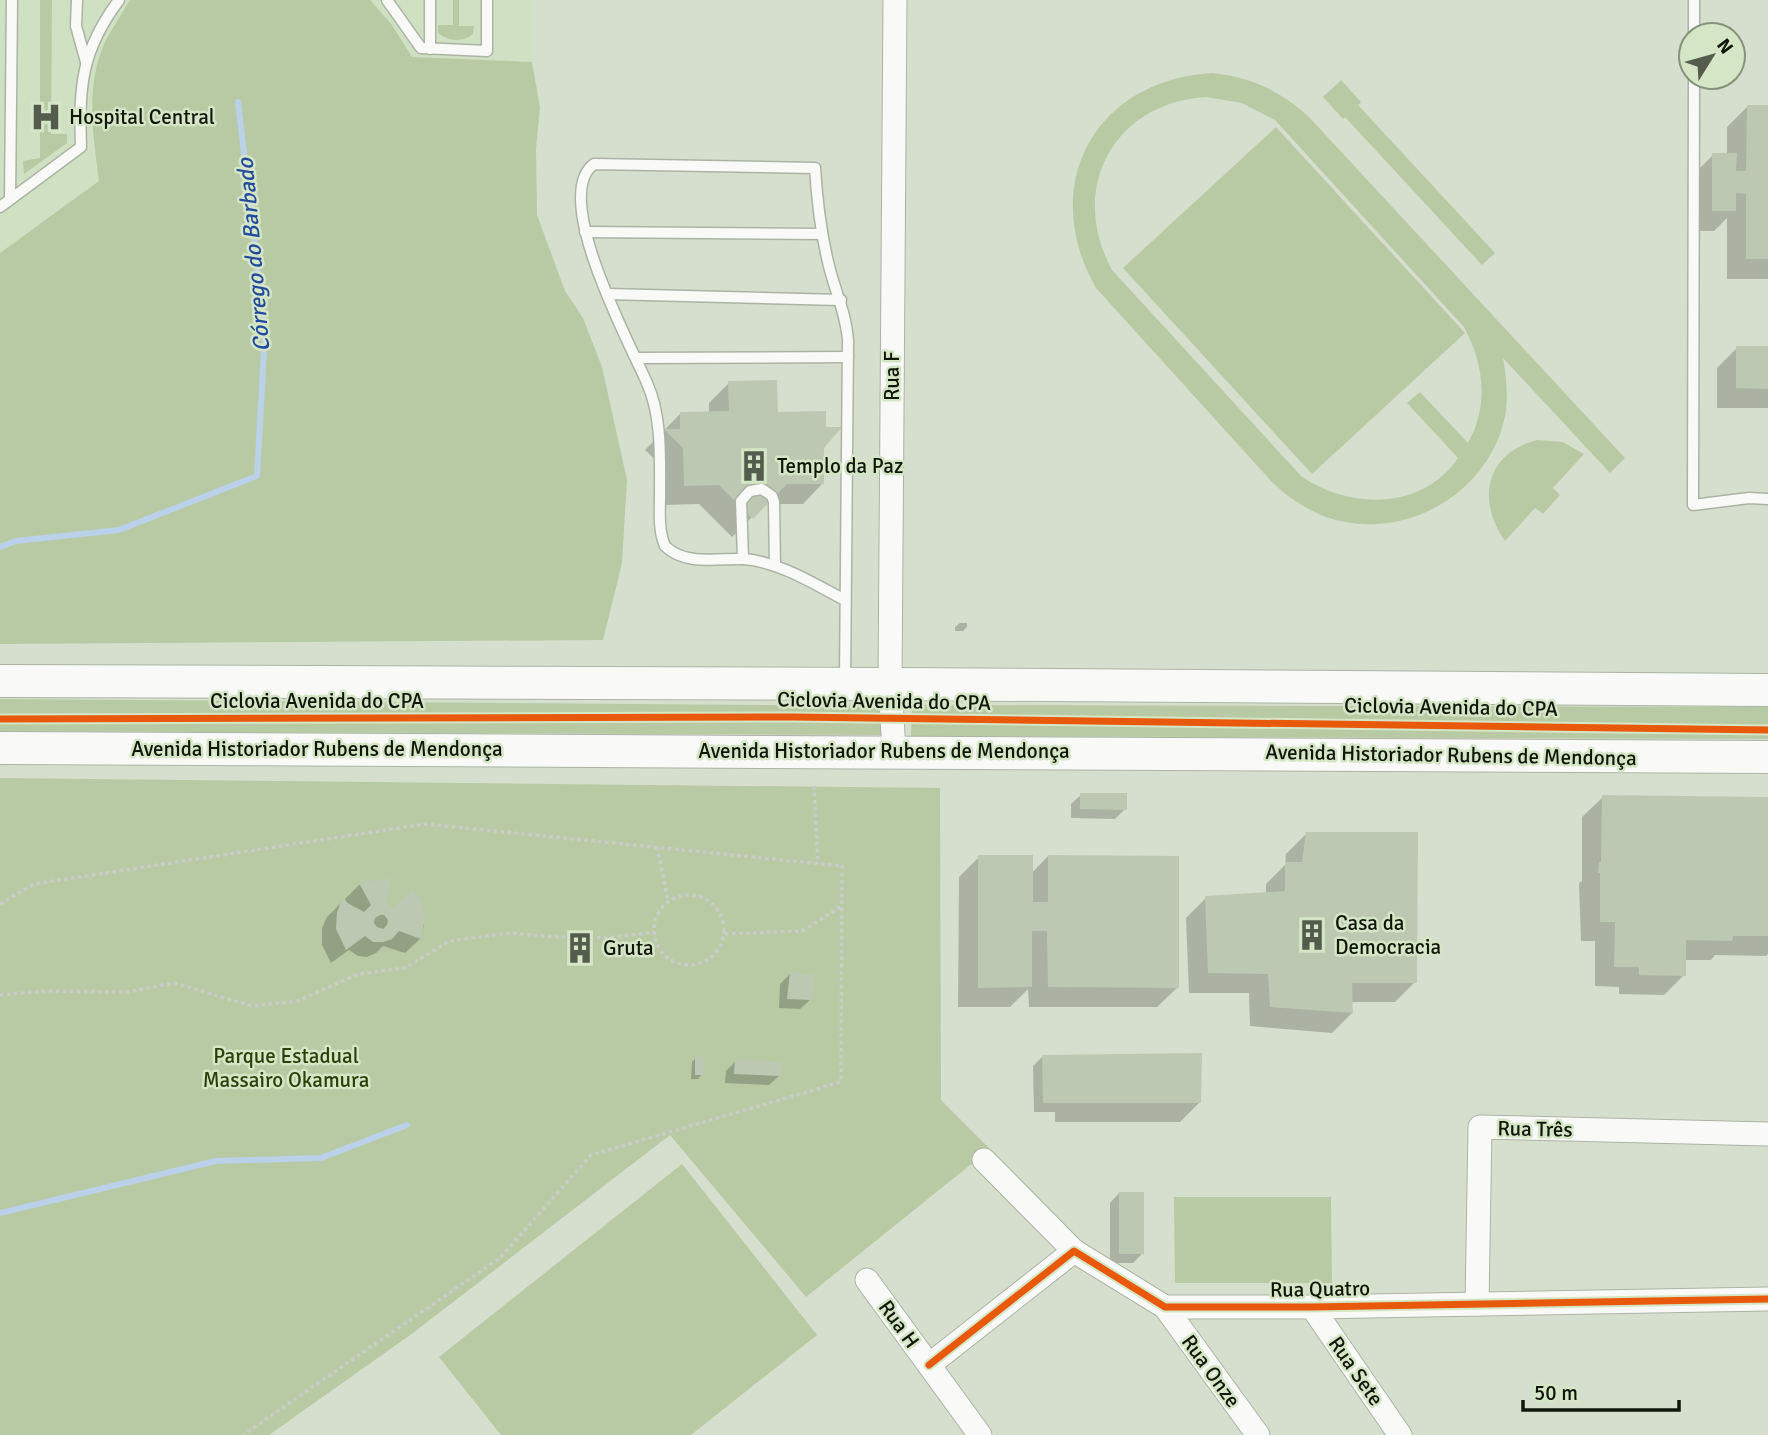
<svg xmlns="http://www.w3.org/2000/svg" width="1768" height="1435" viewBox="0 0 1768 1435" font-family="Signika,sans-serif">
  <rect width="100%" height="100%" fill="#d6dfcd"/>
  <g fill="#d0e0c2">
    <polygon points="0,0 130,0 105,44 93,142 99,181 0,253"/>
    <polygon points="370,0 532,0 532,62 412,57 392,25"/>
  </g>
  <g fill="#b7caa4" fill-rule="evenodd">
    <polygon points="40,0 52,0 51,134 67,134 67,143 24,174 23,161 40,158"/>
    <path d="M130,0H370L392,25L412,57L532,62L540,107L536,149L537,215L565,291L583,318L602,367L627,480L622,563L603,640L0,644V253L99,181C93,136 85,85 105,42C112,28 122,14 130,0Z"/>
    <path d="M453,0H459V26H474L473,34C462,43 448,41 438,33V25H453Z"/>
    <path d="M1212,73C1250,77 1279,90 1308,116L1625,458L1610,473L1503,358C1506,375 1508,393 1506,411C1493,493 1403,544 1326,517C1305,509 1288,497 1272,482L1096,288C1038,186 1094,80 1212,73ZM1206,97L1242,103L1275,120L1464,327C1484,364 1489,405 1468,443L1420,392L1407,403L1458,458C1422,511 1350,509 1302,477L1112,270C1068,189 1113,103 1206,97Z"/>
    <polygon points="1341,80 1361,102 1358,105 1495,253 1482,265 1345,117 1343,119 1323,97"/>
    <polygon points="1276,127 1465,333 1312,474 1123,268"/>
    <path d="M1537,440L1563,442L1584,454L1553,488L1560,495L1543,514L1535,508L1505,541C1476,500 1486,453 1537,440Z"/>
    <polygon points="0,699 880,706 881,735 0,731"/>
    <polygon points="912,705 1768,707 1768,739 911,736"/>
    <polygon points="0,778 940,788 941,1100 990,1149 806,1297 670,1135 413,1333 269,1435 0,1435"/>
    <polygon points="682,1164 817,1335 691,1435 501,1435 439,1357"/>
    <polygon points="1174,1197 1331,1197 1332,1283 1175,1283"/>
  </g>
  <g fill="#0003">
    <polygon points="1747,107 1768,107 1768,279 1727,279 1727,218 1714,231 1693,231 1693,175 1713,155 1727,155 1727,127"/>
    <polygon points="1737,348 1768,348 1768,408 1717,408 1717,368"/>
    <polygon points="729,383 823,447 823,483 803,504 765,504 732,537 699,504 665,505 664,468 645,450 680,414 709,413 709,403"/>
    <polygon points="960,623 967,623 967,627 963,631 955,631 955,627"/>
    <polygon points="1081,795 1125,809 1115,819 1071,818 1071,804"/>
    <polygon points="1603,797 1768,799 1768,954 1766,956 1715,955 1711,960 1685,960 1684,975 1664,995 1619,994 1619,987 1595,986 1595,941 1581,941 1579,883 1582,881 1582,817"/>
    <polygon points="1306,834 1415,982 1395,1002 1351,1002 1352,1013 1332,1033 1250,1026 1249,993 1189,993 1186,918 1206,898 1266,894 1266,884 1285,865 1286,854"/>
    <polygon points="1048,856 1178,987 1157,1007 1029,1007 1028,989 1010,1007 958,1007 959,877 979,857 1031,874"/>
    <polygon points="388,880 384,904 393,910 422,909 424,925 420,939 405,953 383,946 376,953 367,957 358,956 349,950 331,963 322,945 322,928 327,917 342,902 348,905 345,899 359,885"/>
    <polygon points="573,940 587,956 583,961 568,960 568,945"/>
    <polygon points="790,974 810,1000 800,1009 779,1008 780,984"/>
    <polygon points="1043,1056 1200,1102 1180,1122 1055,1122 1055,1112 1034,1112 1033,1066"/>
    <polygon points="696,1058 702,1074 698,1079 691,1079 692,1062"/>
    <polygon points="736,1061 779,1076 769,1085 725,1083 726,1071"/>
    <polygon points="1119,1193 1142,1254 1133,1263 1110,1263 1110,1203"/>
  </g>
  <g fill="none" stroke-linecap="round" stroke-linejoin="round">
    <g stroke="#bbd0e9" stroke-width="6">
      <polyline points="0,547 16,541 119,530 257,476 265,332 238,102"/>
      <polyline points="0,1213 216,1161 321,1158 407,1125"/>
    </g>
  </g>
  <g fill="#bdc8b2" fill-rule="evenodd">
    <polygon points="1747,105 1768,105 1768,259 1746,259 1746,194 1736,193 1736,211 1712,211 1712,153 1737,153 1736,171 1746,171"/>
    <polygon points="1736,346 1768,346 1768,389 1736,388"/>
    <polygon points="777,380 778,412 826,411 826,427 842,427 824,448 824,484 787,484 753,519 719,485 684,486 683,448 664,429 680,429 680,412 729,411 728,381"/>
    <polygon points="1080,793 1127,793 1127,810 1080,809"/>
    <polygon points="1602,795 1768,797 1768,936 1733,936 1732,941 1686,940 1686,976 1639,975 1639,967 1614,967 1615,922 1600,922 1600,873 1598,873 1599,862 1601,862"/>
    <polygon points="1306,832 1418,832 1417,983 1352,983 1353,1013 1270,1007 1268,974 1208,973 1205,896 1285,891 1285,862 1302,862"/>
    <polygon points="978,855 1033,855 1033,902 1048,902 1048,855 1179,856 1179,988 1048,987 1047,931 1032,931 1032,987 978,988"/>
    <path d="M391,878L386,903L393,908L412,890L421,901L425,917L421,939L399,931L392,939L383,942H373L365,936L346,950L336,929L337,912L342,900L364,912L371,905L359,883ZM380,915H384L388,920L387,925L383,929L377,927L374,923L375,918Z"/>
    <polygon points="572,939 589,939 589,957 571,957"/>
    <polygon points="790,972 814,975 812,1000 787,999"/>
    <polygon points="1202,1053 1201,1103 1043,1103 1042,1055"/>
    <polygon points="695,1056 704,1057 704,1075 695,1075"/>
    <polygon points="735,1059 781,1062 781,1076 734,1074"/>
    <rect x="1119" y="1192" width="25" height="62"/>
  </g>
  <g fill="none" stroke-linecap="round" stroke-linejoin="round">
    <defs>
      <g id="lane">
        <polyline points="77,0 76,26 86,62"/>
        <polyline points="387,0 421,48 487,51 487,0"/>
        <polyline points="1694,35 1694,0"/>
        <polyline points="430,49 430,0"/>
        <polyline points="1694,77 1693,505 1749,498 1768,499"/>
        <polyline points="10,199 12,0"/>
        <path d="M0,207L81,147C79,86 81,51 119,0"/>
        <polyline points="585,232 822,234"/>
        <polyline points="607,294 841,300"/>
        <polyline points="636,358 848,357"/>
        <polyline points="743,559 741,501 750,491 762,489 772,496 774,502 775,566"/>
        <path d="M845,681L848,340C846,313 835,291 829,266C821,234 817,201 815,168L594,164C550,196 630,344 647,383C662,416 660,458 660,494C660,511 658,530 665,546C685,566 719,558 744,559C780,562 814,584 845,600"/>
      </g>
      <g id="street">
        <polyline points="894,751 890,684 895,0"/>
        <polyline points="984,1160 1074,1251"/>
        <polyline points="867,1280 980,1435"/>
        <polyline points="1477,1304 1480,1127 1768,1134"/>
        <polyline points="1165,1307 1258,1435"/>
        <polyline points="1312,1307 1400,1435"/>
        <polyline points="929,1365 1074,1251 1165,1307 1312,1307 1768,1299"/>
      </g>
      <g id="secondary">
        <polyline points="0,681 890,684 1768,690"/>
        <polyline points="0,748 1768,757"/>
      </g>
    </defs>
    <use href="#lane" stroke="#acb3a5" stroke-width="13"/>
    <use href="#street" stroke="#acb3a5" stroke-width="25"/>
    <use href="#secondary" stroke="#acb3a5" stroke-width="34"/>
    <g stroke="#c9ccc7" stroke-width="3.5" stroke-dasharray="3.5 3.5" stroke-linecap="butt">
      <polyline points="814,786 818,864"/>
      <polyline points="657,847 668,901"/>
      <circle cx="689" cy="930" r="35"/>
      <polyline points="0,904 34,884 425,824 842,866 841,1082 591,1155 500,1258 243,1435"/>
      <polyline points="725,934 802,931 842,906"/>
      <polyline points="0,995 46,991 127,992 174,983 252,1006 298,1001 358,974 405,968 449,941 510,933 556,937 607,938 654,932"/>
    </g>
    <use href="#lane" stroke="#f9faf8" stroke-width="10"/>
    <use href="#street" stroke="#f9faf8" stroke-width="23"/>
    <use href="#secondary" stroke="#f9faf8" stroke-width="32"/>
    <defs>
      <g id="cycleway">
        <polyline points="0,719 793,717 1768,730"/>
        <polyline points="929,1365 1074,1251 1165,1307 1312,1307 1768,1299"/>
      </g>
    </defs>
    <use href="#cycleway" stroke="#d5e6c6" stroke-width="11"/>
    <use href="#cycleway" stroke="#e8590c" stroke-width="7"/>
  </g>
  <defs>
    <symbol id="hospital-bare" viewBox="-9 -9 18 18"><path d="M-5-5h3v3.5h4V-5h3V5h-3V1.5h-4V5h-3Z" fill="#555c4e" stroke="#d5e6c6" stroke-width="2.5" paint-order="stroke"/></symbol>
    <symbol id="building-bare" viewBox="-9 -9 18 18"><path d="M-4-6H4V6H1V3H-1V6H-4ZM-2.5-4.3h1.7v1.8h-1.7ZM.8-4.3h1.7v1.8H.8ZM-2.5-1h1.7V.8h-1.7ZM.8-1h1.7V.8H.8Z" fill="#555c4e" stroke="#d5e6c6" stroke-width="2.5" paint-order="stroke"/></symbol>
  </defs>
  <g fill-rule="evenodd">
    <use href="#hospital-bare" x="24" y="95" width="44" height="44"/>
    <use href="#building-bare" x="732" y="444" width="44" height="44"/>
    <use href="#building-bare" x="1290" y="913" width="44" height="44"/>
    <use href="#building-bare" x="558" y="926" width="44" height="44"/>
  </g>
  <g text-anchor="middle" stroke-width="5" stroke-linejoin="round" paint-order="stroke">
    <g font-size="21" fill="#10160a" stroke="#d5e6c6" text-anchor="start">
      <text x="69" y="124">Hospital Central</text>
      <text x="777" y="473">Templo da Paz</text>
      <text x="1335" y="930">Casa da<tspan x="1335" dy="24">Democracia</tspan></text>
      <text x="603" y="955">Gruta</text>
    </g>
    <g font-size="21" fill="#10160a" stroke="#d5e6c6">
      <text transform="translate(892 376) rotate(-90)" y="7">Rua F</text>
      <text x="317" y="708">Ciclovia Avenida do CPA</text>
      <text transform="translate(884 701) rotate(1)" y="7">Ciclovia Avenida do CPA</text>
      <text transform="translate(1451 707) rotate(1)" y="7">Ciclovia Avenida do CPA</text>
      <text x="317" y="756">Avenida Historiador Rubens de Mendonça</text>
      <text x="884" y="758">Avenida Historiador Rubens de Mendonça</text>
      <text transform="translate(1451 755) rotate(1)" y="7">Avenida Historiador Rubens de Mendonça</text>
      <text transform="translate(1535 1129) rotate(1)" y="7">Rua Três</text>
      <text transform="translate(1320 1289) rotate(-1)" y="7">Rua Quatro</text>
      <text transform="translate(899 1324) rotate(54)" y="7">Rua H</text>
      <text transform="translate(1211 1371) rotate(54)" y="7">Rua Onze</text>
      <text transform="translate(1356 1371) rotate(55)" y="7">Rua Sete</text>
    </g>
    <g font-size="21" fill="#294108" stroke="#d5e6c6">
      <text x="286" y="1063">Parque Estadual<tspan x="286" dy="24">Massairo Okamura</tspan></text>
    </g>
    <g font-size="23" font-style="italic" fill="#224b9e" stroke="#d5e6c6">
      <text transform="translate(253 255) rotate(-95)" y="8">Córrego do Barbado</text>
    </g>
  </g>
  <g transform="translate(1712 56) rotate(53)"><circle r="33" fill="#d5e6c6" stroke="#86937b" stroke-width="2"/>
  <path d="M0-5L12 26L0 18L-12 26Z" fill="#555c4e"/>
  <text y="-10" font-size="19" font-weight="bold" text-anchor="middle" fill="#10160a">N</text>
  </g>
  <path d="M1523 1400v10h156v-10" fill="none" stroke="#10160a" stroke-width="3.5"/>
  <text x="1534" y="1400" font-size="21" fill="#10160a" stroke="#d5e6c6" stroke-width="5" paint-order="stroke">50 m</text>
</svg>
